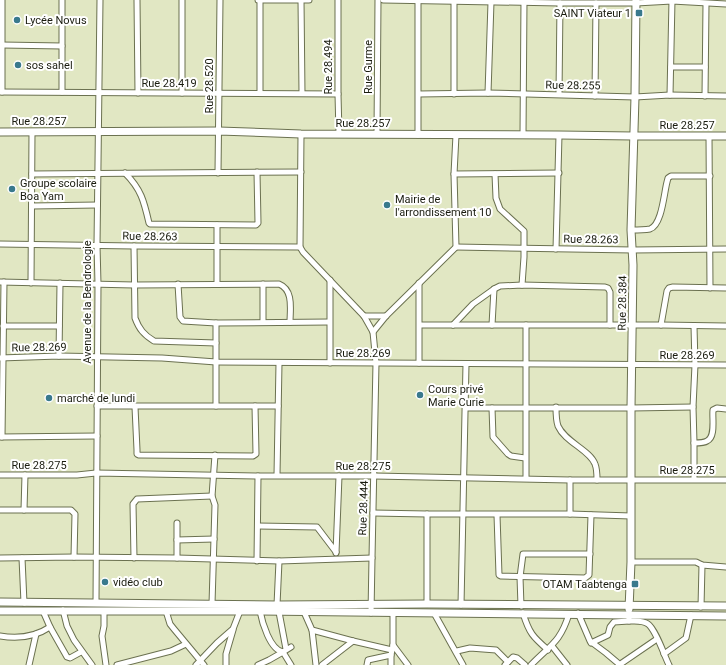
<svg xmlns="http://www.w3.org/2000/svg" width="726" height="665" viewBox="0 0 726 665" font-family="Roboto,sans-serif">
  <rect width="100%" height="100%" fill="#e1e7c3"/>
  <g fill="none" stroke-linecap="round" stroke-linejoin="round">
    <defs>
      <g id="street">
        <polyline points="2,0 2,92"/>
        <polyline points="62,0 62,92"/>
        <polyline points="137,0 138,93"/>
        <polyline points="258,0 309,0"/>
        <polyline points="301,0 302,93"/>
        <polyline points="338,0 338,94 339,134"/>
        <polyline points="383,0 560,3 636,3 672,1 726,4"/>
        <polyline points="2,45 62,46"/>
        <polyline points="671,67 705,67"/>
        <polyline points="0,92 338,94"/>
        <polyline points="182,93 182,0"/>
        <polyline points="260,93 260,0"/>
        <polyline points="488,93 491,2"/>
        <polyline points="419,94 488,93 635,97 670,95 726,96"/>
        <polyline points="454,94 454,1"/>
        <polyline points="559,94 560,3"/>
        <polyline points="670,95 672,0"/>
        <polyline points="595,96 596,3"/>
        <polyline points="705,96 706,4"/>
        <polyline points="301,134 300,247 303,252 364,316 373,332 376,363 372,558 371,613"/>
        <polyline points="377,134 378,0"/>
        <polyline points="418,135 418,0"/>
        <polyline points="523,135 524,0"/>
        <polyline points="709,136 710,288"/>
        <path d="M125,173C141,189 144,201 149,223L150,224L256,225L258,223L257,172"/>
        <polyline points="218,173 220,0"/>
        <polyline points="32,174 301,172"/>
        <polyline points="454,174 559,173"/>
        <polyline points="495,174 496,198 500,209 524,231 524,257 522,285"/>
        <polyline points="32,206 97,205"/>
        <polyline points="217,225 217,284"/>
        <path d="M631,230C637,230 644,230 650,229C662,225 664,193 667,182L668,178L671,176H710"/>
        <polyline points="0,244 134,246 300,247"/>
        <path d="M134,246L135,318C139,329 144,335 154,341L216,343"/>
        <polyline points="456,247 633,250 726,249"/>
        <polyline points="556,249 559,135"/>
        <path d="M0,282L134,285L279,284C294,290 290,310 290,322"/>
        <polyline points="31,283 32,132"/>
        <polyline points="419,283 419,363"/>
        <polyline points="178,284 180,317 183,321 216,323 329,322"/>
        <polyline points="364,316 386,316"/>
        <polyline points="263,322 263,284"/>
        <polyline points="420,325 661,325 726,326"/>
        <polyline points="453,325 473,304 494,289 500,286 522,285 605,287 608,288 610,292 610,325"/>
        <polyline points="492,325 494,289"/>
        <polyline points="661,325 667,291 669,288 673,287 726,288"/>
        <polyline points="3,326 59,326"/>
        <polyline points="373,332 386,316 456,247 454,174 456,135"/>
        <polyline points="59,356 60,283"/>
        <polyline points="0,358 59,356 162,358 216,362 726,365"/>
        <polyline points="330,363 330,280"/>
        <polyline points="97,406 278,406"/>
        <polyline points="216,406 216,323"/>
        <polyline points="135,407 137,450 137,454 139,455 253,456 256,454 255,406"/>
        <path d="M556,407C556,413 556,420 558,426C565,442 590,450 595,464C597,469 597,475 597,480"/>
        <polyline points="466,408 631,408 693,407"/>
        <polyline points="492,408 493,437 508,454 511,456 525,458"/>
        <polyline points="0,437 97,436"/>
        <polyline points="2,437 4,282"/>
        <path d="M694,443C698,443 704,443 707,441C716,437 712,418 713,410L717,408L726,409"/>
        <polyline points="0,475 77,475 96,473 258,476 374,476 570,480 726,480"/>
        <polyline points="277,475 279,363"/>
        <polyline points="526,478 526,325"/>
        <polyline points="694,479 694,443 693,407 695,365 694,326"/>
        <polyline points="570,480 570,514"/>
        <polyline points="0,510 71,510 75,514 74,557"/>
        <polyline points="24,510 25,475"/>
        <polyline points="373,513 427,514 570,514 631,516"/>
        <polyline points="427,514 427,604"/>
        <polyline points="497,515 499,575 501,576 585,578 589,575 591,515"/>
        <polyline points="177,523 177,558"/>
        <polyline points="258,526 317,527 336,552"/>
        <polyline points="177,540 214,539"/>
        <polyline points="336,553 339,476"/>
        <polyline points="0,558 74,557 177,558 279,561 372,558"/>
        <polyline points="22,558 24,603"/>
        <polyline points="134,558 133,504 137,499 212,496"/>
        <polyline points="257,561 258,476"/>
        <polyline points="631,562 696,562 702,565 726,567"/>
        <polyline points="96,603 98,284 97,245 100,0"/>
        <polyline points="212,604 215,505 212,496 215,455"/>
        <polyline points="277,605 279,561"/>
        <polyline points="461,605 466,364"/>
        <polyline points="521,606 520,577 523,554 590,554"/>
        <polyline points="701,607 702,565"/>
        <polyline points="63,610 67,626 74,640 92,665"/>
        <polyline points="43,611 50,627"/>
        <polyline points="104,611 104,626 102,636 106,665"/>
        <polyline points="166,611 170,624 174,629 204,665"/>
        <path d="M260,611C262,622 270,650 283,652L291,647"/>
        <polyline points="279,612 286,649"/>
        <polyline points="304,612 312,630 353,641 392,650"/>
        <polyline points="434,613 463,665"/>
        <path d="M523,613C529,633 533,637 548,650"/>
        <polyline points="578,613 590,641 606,653 619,664"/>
        <path d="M629,614V621C635,621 643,620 648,624C656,630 664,655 669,665"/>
        <polyline points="312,630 316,665"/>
        <path d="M0,636C18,639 35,637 50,627L67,657L70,658L81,652"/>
        <polyline points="591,643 608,635 610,627 614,622 629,621"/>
        <polyline points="393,645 408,665"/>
        <polyline points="552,646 567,665"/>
        <polyline points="457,651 470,648 496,650 508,662"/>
        <polyline points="664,654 686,638 691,615"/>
        <polyline points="29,665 36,634"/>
        <polyline points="117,665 171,651 186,644"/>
        <polyline points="196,665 217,643 233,629 240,611"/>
        <polyline points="226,665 226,654 233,630"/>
        <polyline points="258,665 269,660 283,652 291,665"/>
        <polyline points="322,665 353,641"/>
        <polyline points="367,665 368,660 391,655"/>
        <polyline points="391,665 391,655 393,645 393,613"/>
        <polyline points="505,665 513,657 517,658 525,665"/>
        <path d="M531,665C550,645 560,643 569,614"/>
        <polyline points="619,665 657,639"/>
      </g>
      <g id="secondary">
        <polyline points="0,132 219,131 301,134 559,135 633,136 726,136"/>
        <polyline points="0,602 277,605 427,604 726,606"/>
        <polyline points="629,609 631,562 631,408 633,265 631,230 635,97 636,0"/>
        <polyline points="0,611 260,611 726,616"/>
      </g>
    </defs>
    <use href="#street" stroke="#6b7150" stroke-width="7"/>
    <use href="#secondary" stroke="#6b7150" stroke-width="9"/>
    <use href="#street" stroke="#fff" stroke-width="5"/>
    <use href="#secondary" stroke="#fff" stroke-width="7"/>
  </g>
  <g fill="#39798d" stroke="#fff" stroke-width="1.5">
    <rect x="635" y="9" width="8" height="8" rx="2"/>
    <circle cx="17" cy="20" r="4"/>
    <circle cx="18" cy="65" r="4"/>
    <circle cx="12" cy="189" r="4"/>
    <circle cx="387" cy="205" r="4"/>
    <circle cx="420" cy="395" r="4"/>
    <circle cx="49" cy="398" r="4"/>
    <circle cx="105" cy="582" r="4"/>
    <rect x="631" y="580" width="8" height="8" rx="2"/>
  </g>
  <g text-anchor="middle" stroke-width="4" stroke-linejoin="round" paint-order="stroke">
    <g font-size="11" fill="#1a1c0f" stroke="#fff" text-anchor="start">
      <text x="631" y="17" text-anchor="end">SAINT Viateur 1</text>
      <text x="25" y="24">Lycée Novus</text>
      <text x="26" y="69">sos sahel</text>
      <text x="20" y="187">Groupe scolaire<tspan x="20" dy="13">Boa Yam</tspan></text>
      <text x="395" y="203">Mairie de<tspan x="395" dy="13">l'arrondissement 10</tspan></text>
      <text x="428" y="393">Cours privé<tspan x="428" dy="13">Marie Curie</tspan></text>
      <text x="57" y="402">marché de lundi</text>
      <text x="113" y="586">vidéo club</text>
      <text x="627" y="588" text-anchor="end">OTAM Taabtenga</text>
    </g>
    <g font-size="11" fill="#1a1c0f" stroke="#fff">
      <text transform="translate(328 67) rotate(-90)" y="4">Rue 28.494</text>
      <text transform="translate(368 67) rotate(-90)" y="4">Rue Gurme</text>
      <text x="169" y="87">Rue 28.419</text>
      <text transform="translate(573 85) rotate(1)" y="4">Rue 28.255</text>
      <text transform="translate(209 86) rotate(-90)" y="4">Rue 28.520</text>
      <text x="39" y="125">Rue 28.257</text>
      <text x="363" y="127">Rue 28.257</text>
      <text x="687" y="129">Rue 28.257</text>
      <text transform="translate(150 236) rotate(1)" y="4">Rue 28.263</text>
      <text transform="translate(591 239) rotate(1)" y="4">Rue 28.263</text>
      <text transform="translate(87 302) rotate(-90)" y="4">Avenue de la Bendrologie</text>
      <text transform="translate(622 303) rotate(-89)" y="4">Rue 28.384</text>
      <text transform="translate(39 347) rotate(-1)" y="4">Rue 28.269</text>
      <text x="363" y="357">Rue 28.269</text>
      <text x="687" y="359">Rue 28.269</text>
      <text x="39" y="469">Rue 28.275</text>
      <text x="363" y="470">Rue 28.275</text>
      <text x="687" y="474">Rue 28.275</text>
      <text transform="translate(363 508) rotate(-88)" y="4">Rue 28.444</text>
    </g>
  </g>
</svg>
